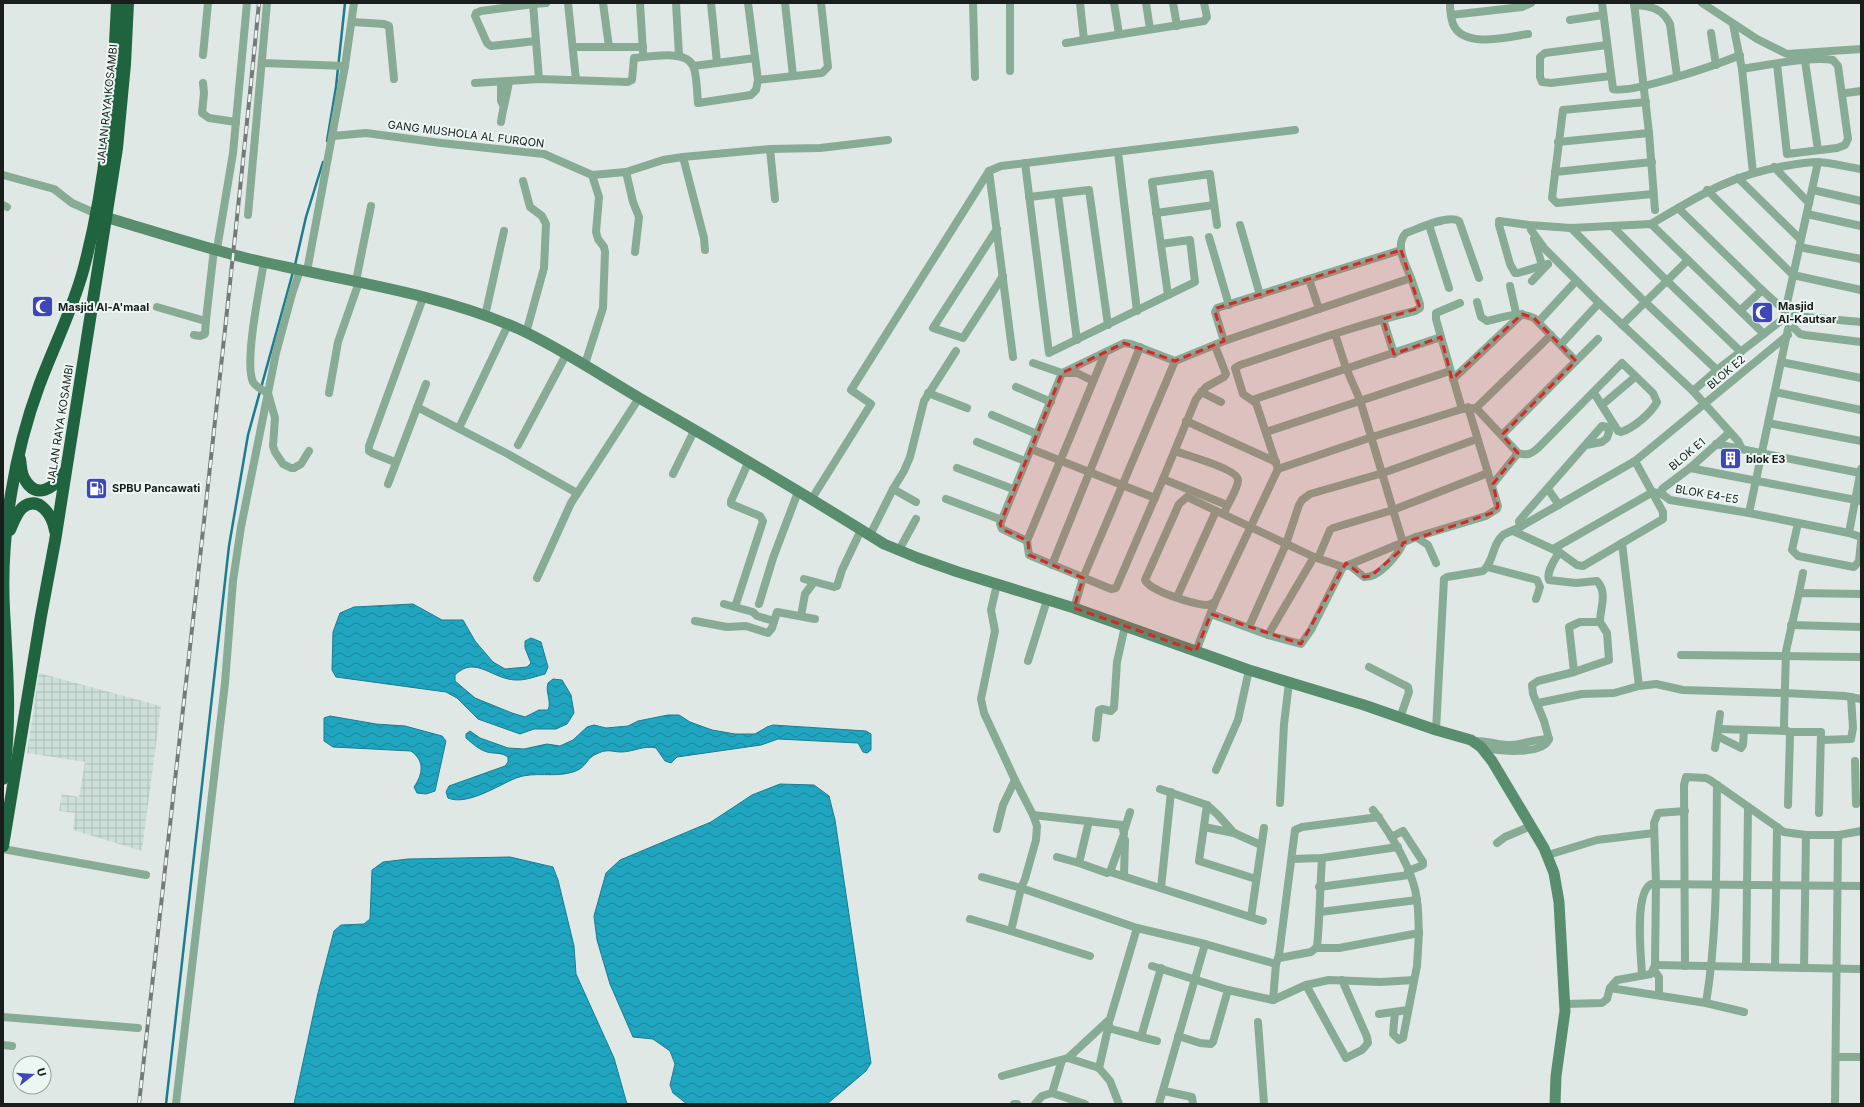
<svg xmlns="http://www.w3.org/2000/svg" width="1864" height="1107" viewBox="0 0 1864 1107" font-family="Inter,sans-serif">
  <defs>
    <pattern id="industrial-grid" width="8" height="8" patternUnits="userSpaceOnUse"><rect width="8" height="8" fill="#cddfd9"/><path d="M0 4h8M4 0v8" fill="none" stroke="#afbfba"/></pattern>
    <pattern id="water-waves" width="16" height="10" patternUnits="userSpaceOnUse"><rect width="16" height="10" fill="#1fa5bf"/><path d="M0 5q4-4 8 0t8 0" fill="none" stroke="#1a869a"/></pattern>
  </defs>
  <rect width="100%" height="100%" fill="#dfe8e5"/>
  <polygon fill="url(#industrial-grid)" points="39,673 161,706 142,851 73,830 75,813 59,811 62,794 79,797 85,762 27,753"/>
  <g fill="url(#water-waves)" stroke="#1d7c8e">
    <path d="M413,604L442,620H463L475,641L493,662L505,669L527,667L531,663L525,648V641L531,638L541,642L548,667L545,674C537,676 527,680 518,680C493,681 476,654 455,675V681L475,698L512,713L525,717L539,710H548C552,701 545,693 548,683L553,679L562,680L571,695L574,713L567,724L556,729H534L520,734L478,719L457,698L446,692L336,677L332,670L333,632L340,613L354,607Z"/>
    <path d="M668,715H679L690,722L712,730L735,734H755L767,727L773,725L866,731L871,734V750L867,753L863,752L858,743L778,739L761,745L677,757L671,763L665,761L656,748C644,745 633,752 621,752C616,752 610,750 605,751C602,751 597,754 594,755C585,761 586,768 573,772C554,778 535,771 516,778C497,786 467,806 448,798L446,792L449,786L505,766L508,762V757C501,752 495,754 487,752C478,749 473,744 466,738V734L470,731L480,738L508,748L524,749L547,744L560,746L573,740L587,727L594,725L606,728L628,726L638,721Z"/>
    <path d="M330,716L376,724L405,726L442,736L446,741L435,791L426,794L417,793L414,787C423,774 425,761 411,751L333,747L324,741V718Z"/>
    <polygon points="780,784 814,785 829,796 835,820 871,1063 866,1071 827,1104 687,1104 673,1093 670,1085 675,1064 670,1051 653,1039 633,1037 610,984 597,940 594,916 606,873 620,860 711,822 752,795"/>
    <polygon points="510,857 553,867 558,880 574,946 576,974 614,1058 627,1104 294,1104 318,993 334,931 341,925 364,924 370,919 372,870 383,862 408,859"/>
  </g>
  <g fill="none" stroke-linecap="round" stroke-linejoin="round">
    <g stroke="#1d7c8e" stroke-width="2.5">
      <polyline points="327,141 336,87 345,3"/>
      <polyline points="295,265 306,217 323,162"/>
      <polyline points="166,1104 229,546 248,435 293,272"/>
    </g>
    <g stroke="#88ab95" stroke-width="8">
      <polyline points="568,3 576,80"/>
      <polyline points="603,3 609,47"/>
      <polyline points="640,3 643,52"/>
      <polyline points="676,3 679,55"/>
      <polyline points="711,3 717,63"/>
      <polyline points="785,3 793,76"/>
      <polyline points="973,3 975,77"/>
      <polyline points="1010,3 1010,71"/>
      <polyline points="1080,3 1084,40"/>
      <polyline points="1114,3 1119,34"/>
      <polyline points="1146,3 1150,29"/>
      <polyline points="1173,3 1177,26"/>
      <path d="M1450,3C1450,10 1451,18 1453,24C1463,49 1508,37 1528,34"/>
      <path d="M1602,3L1613,89C1633,94 1719,64 1740,55"/>
      <polyline points="1634,3 1649,133 1655,210"/>
      <polyline points="1702,3 1757,39 1787,54 1861,49"/>
      <polyline points="533,4 481,11 476,13 475,16 487,43 491,46 536,41"/>
      <path d="M1634,5C1651,6 1662,8 1670,24L1677,76"/>
      <polyline points="1451,15 1522,7 1531,3"/>
      <polyline points="1570,20 1603,15"/>
      <polyline points="353,22 384,24 389,26 394,79"/>
      <polyline points="1733,24 1742,69 1753,173"/>
      <polyline points="1711,33 1716,65"/>
      <polyline points="1066,43 1204,21 1207,17 1204,3"/>
      <polyline points="1607,45 1545,53 1540,57 1540,77 1542,82 1551,83 1611,76"/>
      <polyline points="573,47 643,47"/>
      <polyline points="203,55 208,3"/>
      <polyline points="1805,61 1818,150"/>
      <polyline points="262,63 345,66"/>
      <polyline points="694,66 755,58"/>
      <path d="M1742,69C1766,65 1811,56 1833,60L1838,66L1848,139L1845,145L1837,148L1787,154L1777,64"/>
      <polyline points="539,79 533,4 546,3"/>
      <polyline points="758,80 822,73 828,67 821,3"/>
      <polyline points="501,82 501,101 503,105"/>
      <polyline points="203,83 204,93 202,113 209,118 236,122"/>
      <path d="M475,83L539,79L628,82L632,80L634,58C649,57 686,49 693,66C697,74 697,93 698,103L751,95L756,90L758,80L748,3"/>
      <polyline points="1846,93 1861,91"/>
      <polyline points="1646,102 1563,110 1552,198 1557,203 1653,194"/>
      <path d="M501,122C503,107 507,96 509,81"/>
      <polyline points="333,136 366,133 441,143 544,154 592,175 626,172 663,160 683,157 770,149 820,148 888,140"/>
      <polyline points="1558,142 1649,133"/>
      <polyline points="770,149 775,199"/>
      <polyline points="1118,152 1137,311"/>
      <polyline points="683,157 704,238 705,250"/>
      <polyline points="1025,163 1049,353 1195,282 1190,240 1161,244"/>
      <polyline points="1774,167 1809,203"/>
      <polyline points="989,171 1013,357"/>
      <polyline points="626,172 633,202 639,217 635,252"/>
      <polyline points="1555,172 1652,162"/>
      <polyline points="3,175 54,189 72,203 97,214"/>
      <polyline points="1738,178 1800,239"/>
      <polyline points="523,181 530,207 542,216 546,224 544,268 526,333"/>
      <polyline points="1707,190 1793,275 1861,290"/>
      <polyline points="1813,190 1861,201"/>
      <polyline points="1058,194 1077,340"/>
      <polyline points="1029,197 1089,190 1108,325"/>
      <polyline points="3,205 7,207"/>
      <polyline points="1678,208 1762,290 1785,311"/>
      <polyline points="1156,213 1214,205"/>
      <polyline points="1807,214 1861,226"/>
      <polyline points="248,215 267,3"/>
      <path d="M1651,224C1697,197 1730,175 1785,166C1796,164 1807,162 1818,162C1833,163 1847,167 1861,169"/>
      <polyline points="1240,225 1260,295"/>
      <polyline points="1429,225 1449,288"/>
      <polyline points="1613,227 1666,280 1741,352"/>
      <polyline points="1571,228 1645,302 1717,370"/>
      <polyline points="997,229 933,328 963,338 1003,276"/>
      <polyline points="1531,230 1545,249 1599,303 1693,391 1738,441 1742,449"/>
      <polyline points="1209,237 1229,305"/>
      <polyline points="1534,239 1542,265"/>
      <polyline points="1799,247 1861,259"/>
      <polyline points="217,249 233,153 247,3"/>
      <path d="M264,262C260,286 244,362 253,382C256,387 262,390 268,393L275,418L273,446L275,452L283,464L291,468H294L301,464L309,451"/>
      <polyline points="1548,264 1518,273 1515,273 1510,264 1499,225 1499,221 1529,225 1571,228 1651,224 1764,334"/>
      <polyline points="307,271 345,66 354,3"/>
      <polyline points="1309,279 1319,309"/>
      <polyline points="356,281 371,206"/>
      <polyline points="1532,281 1548,264"/>
      <polyline points="1510,286 1516,313"/>
      <polyline points="1168,295 1152,182 1210,174 1217,225"/>
      <path d="M1477,302L1481,317L1487,321C1504,318 1517,310 1534,318L1576,361"/>
      <polyline points="157,307 202,320 206,320 214,249"/>
      <polyline points="1741,310 1762,290"/>
      <polyline points="485,316 504,231"/>
      <polyline points="1794,316 1861,322"/>
      <polyline points="1784,317 1818,162"/>
      <polyline points="1383,319 1394,354"/>
      <polyline points="1541,319 1576,281"/>
      <polyline points="1622,325 1688,260"/>
      <polyline points="1794,328 1800,334 1805,335 1861,342"/>
      <polyline points="1788,329 1749,513 1849,533 1861,537"/>
      <path d="M1335,334L1346,368L1360,400L1403,543C1399,554 1378,579 1364,577L1349,565"/>
      <polyline points="194,335 200,336 205,334 206,320"/>
      <polyline points="1441,337 1436,319 1436,313 1460,303"/>
      <polyline points="1224,341 1215,312 1217,308 1401,250"/>
      <polyline points="1564,341 1599,303"/>
      <polyline points="1175,361 1131,344 1124,343 1062,373 1000,524 1002,529 1027,541 1029,555 1111,589 1116,588 1163,479 1196,399 1206,387 1224,377 1226,374 1215,346"/>
      <polyline points="1781,362 1861,378"/>
      <polyline points="1033,363 1062,373 1077,373 1093,381"/>
      <polyline points="585,364 603,308 605,252 604,247 598,239 596,232 599,197 592,175"/>
      <polyline points="1453,379 1522,314"/>
      <polyline points="1016,387 1051,402"/>
      <polyline points="1693,391 1717,370 1782,320"/>
      <polyline points="1201,392 1221,402"/>
      <polyline points="1775,392 1861,410"/>
      <polyline points="329,393 338,342 359,282"/>
      <polyline points="928,393 967,408"/>
      <polyline points="1252,400 1441,337 1462,409"/>
      <polyline points="1602,405 1635,377"/>
      <polyline points="417,407 506,453 577,493"/>
      <path d="M1476,408L1518,453C1527,456 1531,454 1538,448L1622,363L1653,393L1657,402C1651,413 1634,428 1621,432L1618,431L1594,393"/>
      <polyline points="992,415 1037,434"/>
      <polyline points="1186,421 1276,462"/>
      <polyline points="1768,423 1861,441"/>
      <polyline points="459,428 508,325"/>
      <polyline points="1266,432 1450,371"/>
      <polyline points="1502,435 1598,339"/>
      <polyline points="977,442 1025,461"/>
      <polyline points="1716,444 1860,473"/>
      <polyline points="518,445 567,353"/>
      <polyline points="1031,449 1155,498"/>
      <path d="M1175,451C1185,455 1238,469 1238,480C1238,490 1227,503 1224,514"/>
      <polyline points="395,462 372,453 369,451 369,446 423,298"/>
      <polyline points="957,468 1013,489"/>
      <polyline points="1690,468 1861,501"/>
      <path d="M1278,469L1256,403L1243,394L1235,368L1240,365C1298,346 1356,325 1415,311L1420,308V304L1411,278"/>
      <polyline points="673,474 695,429"/>
      <polyline points="1163,479 1227,505"/>
      <polyline points="388,484 426,384"/>
      <polyline points="1493,484 1518,453"/>
      <polyline points="893,489 916,502"/>
      <polyline points="1548,489 1559,505"/>
      <polyline points="1662,494 1662,489 1690,468 1729,433"/>
      <polyline points="946,499 1002,520"/>
      <polyline points="811,500 871,404 851,390 989,171 1001,166 1295,130"/>
      <polyline points="1798,523 1792,550 1798,556 1854,567 1859,561 1861,542"/>
      <polyline points="1520,527 1519,521 1525,514 1602,426 1607,427 1609,432 1607,438 1602,442 1586,445"/>
      <path d="M1513,531L1559,552C1555,560 1546,571 1549,580L1576,583L1597,581C1608,593 1600,608 1600,622H1580L1569,627L1574,672L1538,681L1532,685L1533,694L1544,721L1549,739"/>
      <polyline points="1849,533 1861,469"/>
      <polyline points="870,535 893,489 904,471 910,457 924,401 956,351"/>
      <polyline points="1416,537 1428,545 1436,563"/>
      <polyline points="1027,541 1105,353"/>
      <polyline points="1622,543 1639,686"/>
      <polyline points="1553,549 1653,492 1662,494 1670,500 1749,513"/>
      <polyline points="899,550 916,519"/>
      <polyline points="1559,552 1577,565 1583,566 1663,519 1663,512 1635,461"/>
      <polyline points="1318,558 1330,530 1333,528 1393,510 1488,473"/>
      <polyline points="1052,565 1140,347"/>
      <polyline points="1346,566 1416,537 1486,516 1497,509 1498,506 1468,407"/>
      <polyline points="1487,567 1537,580 1540,587 1536,599"/>
      <polyline points="537,578 571,503 639,398"/>
      <polyline points="804,579 834,587 837,586 842,570 861,530"/>
      <polyline points="997,584 991,610 995,631 981,699 984,713 1015,780 1033,815 1037,826 1036,840 1025,879 1021,888 1137,928 1205,944 1159,1104"/>
      <polyline points="1799,593 1803,573"/>
      <polyline points="1177,597 1216,511"/>
      <polyline points="724,604 753,612 757,616 774,621"/>
      <polyline points="759,604 773,558 798,492"/>
      <polyline points="735,607 763,521 760,516 731,504 731,501 749,461"/>
      <path d="M1074,608L1083,578L1175,361L1224,341L1411,278C1406,265 1394,245 1406,233C1418,229 1448,214 1459,221L1479,278"/>
      <path d="M1211,614L1268,635L1301,644L1311,630L1343,567L1314,557L1187,497L1179,504L1145,580C1150,591 1193,604 1206,605C1210,605 1212,603 1215,602"/>
      <polyline points="801,616 805,594 814,582"/>
      <polyline points="695,621 727,627 746,626 768,633 772,628 777,612 815,619"/>
      <polyline points="1791,625 1861,627"/>
      <polyline points="1249,627 1286,544 1299,505 1302,500 1310,494 1383,473 1477,439"/>
      <polyline points="1268,635 1314,557"/>
      <polyline points="1196,651 1215,602 1278,469 1372,437 1462,409 1476,408 1551,335"/>
      <polyline points="1681,655 1861,657"/>
      <polyline points="1028,661 1047,600"/>
      <polyline points="1369,667 1408,687 1409,692 1400,718"/>
      <polyline points="1574,672 1609,660 1607,633 1600,622"/>
      <polyline points="1538,703 1582,694 1614,693 1639,686 1656,684 1683,690 1784,693 1845,696 1861,699"/>
      <polyline points="1720,714 1717,736 1741,748 1743,745 1744,730"/>
      <polyline points="1718,729 1786,731"/>
      <path d="M1436,730L1444,579L1447,577L1483,571C1494,562 1492,544 1503,535C1507,532 1515,530 1520,527L1635,461L1788,335"/>
      <polyline points="1789,732 1821,732 1819,813"/>
      <polyline points="1096,738 1099,710 1102,709 1111,711 1114,708 1117,662 1125,626"/>
      <polyline points="1821,740 1851,739 1853,728 1851,697"/>
      <path d="M1474,741C1487,740 1499,746 1512,745C1520,744 1544,738 1549,739C1543,756 1495,751 1481,747"/>
      <polyline points="1715,748 1717,736"/>
      <polyline points="1855,761 1856,804"/>
      <polyline points="1216,770 1238,720 1249,670"/>
      <polyline points="1160,789 1207,805 1218,815 1234,833 1261,845"/>
      <polyline points="1280,803 1284,724 1289,683"/>
      <polyline points="1207,805 1199,861 1256,879"/>
      <polyline points="1788,805 1790,736 1789,732 1784,729 1784,723 1786,651 1799,593 1861,594"/>
      <polyline points="1685,811 1658,813 1654,823 1656,884 1655,965 1651,974 1617,980 1610,988 1706,1003 1744,1012"/>
      <polyline points="1033,815 1122,825 1124,834 1110,872 1107,873 1079,863 1089,821"/>
      <polyline points="1204,827 1234,833"/>
      <polyline points="997,829 1003,805 1015,780"/>
      <polyline points="1124,831 1130,812"/>
      <polyline points="1391,837 1403,831 1423,862 1423,865 1421,866 1408,871"/>
      <polyline points="1497,843 1505,837 1531,826"/>
      <polyline points="3,849 146,875"/>
      <polyline points="1548,855 1597,840 1654,833"/>
      <polyline points="1057,857 1079,863"/>
      <polyline points="1292,859 1322,858 1398,847"/>
      <polyline points="1110,872 1263,921"/>
      <polyline points="1124,876 1125,840"/>
      <polyline points="982,877 1021,888 1011,931 1090,956"/>
      <polyline points="1319,887 1409,875"/>
      <polyline points="1161,888 1171,792"/>
      <polyline points="1320,912 1417,900"/>
      <polyline points="1251,917 1264,828"/>
      <polyline points="970,919 1011,931"/>
      <polyline points="1205,944 1276,964"/>
      <path d="M1316,948H1339L1419,933C1418,922 1419,912 1417,901C1414,871 1391,834 1373,810"/>
      <path d="M1279,958L1311,952L1317,947C1320,917 1320,887 1322,858"/>
      <polyline points="1655,965 1861,969"/>
      <polyline points="1152,966 1228,990 1213,1042 1211,1044 1200,1043 1178,1036"/>
      <polyline points="1685,966 1684,785 1686,777 1706,778 1710,780 1784,832 1806,835 1839,835"/>
      <polyline points="1746,967 1748,807"/>
      <polyline points="1775,967 1777,827"/>
      <polyline points="1804,968 1806,835"/>
      <polyline points="1654,970 1659,977 1659,995"/>
      <path d="M1642,974C1641,956 1634,893 1651,884L1861,886"/>
      <polyline points="1306,985 1346,1058 1362,1050 1368,1043 1367,1037 1342,980"/>
      <polyline points="1228,990 1273,1000 1306,985 1329,980 1381,982 1414,980"/>
      <polyline points="1273,1000 1276,964 1279,955 1295,830 1302,827 1379,817"/>
      <path d="M1706,1003C1718,931 1716,858 1717,785"/>
      <polyline points="1565,1004 1602,1003 1607,999 1610,988"/>
      <polyline points="1395,1012 1393,1034 1399,1040 1403,1038 1417,966 1419,933"/>
      <polyline points="1379,1014 1408,1010"/>
      <polyline points="3,1017 138,1028"/>
      <polyline points="1258,1022 1264,1104"/>
      <polyline points="1109,1024 1099,1068 1110,1081 1119,1104"/>
      <polyline points="1108,1028 1141,1037 1161,968"/>
      <polyline points="1141,1037 1157,1041"/>
      <polyline points="3,1045 12,1046"/>
      <polyline points="1836,1057 1861,1057"/>
      <polyline points="1068,1058 1099,1068"/>
      <polyline points="1002,1076 1068,1058 1110,1019 1137,928"/>
      <polyline points="1164,1091 1192,1097 1193,1104"/>
      <polyline points="1052,1093 1085,1104"/>
      <polyline points="176,1104 225,683 233,581 241,527 276,353 292,294 300,270"/>
      <polyline points="1014,1104 1017,1104"/>
      <polyline points="1035,1104 1042,1096 1052,1093 1062,1060"/>
      <polyline points="1835,1104 1838,841 1839,835 1861,831"/>
    </g>
    <path stroke="#588e6d" stroke-width="11" d="M105,217C153,231 201,247 250,259C338,280 436,292 519,329C562,349 600,375 641,399C723,446 804,494 884,544L918,558L958,572L1074,608L1249,670L1364,705L1436,730L1471,740L1481,747L1492,761L1544,848L1554,873L1559,902L1565,1011L1556,1076L1555,1104"/>
    <g stroke="#1f633f" stroke-width="12">
      <path d="M20,459C21,465 21,473 24,478C36,501 54,488 64,473"/>
      <path d="M10,530C13,523 16,514 22,508C39,493 53,517 55,531"/>
      <path d="M3,779C12,722 7,666 4,609C2,571 5,531 11,494C17,457 26,421 39,386C53,348 72,311 83,271C107,183 113,93 117,3"/>
      <polyline points="3,846 41,616 55,541 117,148 125,64 128,3"/>
    </g>
    <defs>
      <path id="rail" d="M139,1104C179,737 223,370 259,3"/>
    </defs>
    <use href="#rail" stroke="#737a78" stroke-width="4"/>
    <use href="#rail" stroke="#ecf6f3" stroke-width="2.5" stroke-dasharray="8" stroke-linecap="butt"/>
  </g>
  <path fill="#d62828" fill-opacity="0.2" stroke="#d62828" stroke-width="3" stroke-dasharray="8 5" stroke-linejoin="round" d="M1401,250L1420,308L1383,319L1394,354L1441,337L1452,379L1522,314L1534,318L1576,361L1502,435L1518,453L1493,484L1498,506L1495,512L1403,543L1400,551L1371,576L1364,577L1346,563L1301,644L1211,614L1196,651L1074,608L1083,578L1029,555L1028,541L1002,529L1000,524L1062,373L1124,343L1175,361L1224,341L1215,312L1217,308Z"/>
  <defs>
    <symbol id="mosque-square" viewBox="-11 -11 22 22"><rect x="-9" y="-9" width="18" height="18" rx="4" fill="#3e46ba" stroke="#ecf6f3"/><path d="M3.5-4.9A6 6 0 1 0 3.5 4.9A5 5 0 1 1 3.5-4.9Z" fill="#fff"/></symbol>
    <symbol id="building-square" viewBox="-11 -11 22 22"><rect x="-9" y="-9" width="18" height="18" rx="4" fill="#3e46ba" stroke="#ecf6f3"/><path d="M-4-6H4V6H1V3H-1V6H-4ZM-2.5-4.3h1.7v1.8h-1.7ZM.8-4.3h1.7v1.8H.8ZM-2.5-1h1.7V.8h-1.7ZM.8-1h1.7V.8H.8Z" fill="#fff"/></symbol>
    <symbol id="fuel-square" viewBox="-11 -11 22 22"><rect x="-9" y="-9" width="18" height="18" rx="4" fill="#3e46ba" stroke="#ecf6f3"/><path d="M-5.5-6h7V0h2V4h1.3V-2.5L3-4.5l.8-.8L6-3V5H2.5V1h-1V6h-7ZM-4.2-4.7v3.2H.2V-4.7Z" fill="#fff"/></symbol>
  </defs>
  <g fill-rule="evenodd">
    <use href="#mosque-square" x="30" y="294" width="25" height="25"/>
    <use href="#mosque-square" x="1750" y="300" width="25" height="25"/>
    <use href="#building-square" x="1718" y="446" width="25" height="25"/>
    <use href="#fuel-square" x="84" y="476" width="25" height="25"/>
  </g>
  <g text-anchor="middle" stroke-width="4" stroke-linejoin="round" paint-order="stroke">
    <g font-size="11" fill="#191d1c" stroke="#ecf6f3">
      <text transform="translate(107 104) rotate(-84)" y="4">JALAN RAYA KOSAMBI</text>
      <text transform="translate(466 134) rotate(7)" y="4">GANG MUSHOLA AL FURQON</text>
      <text transform="translate(1726 372) rotate(-40)" y="4">BLOK E2</text>
      <text transform="translate(60 424) rotate(-81)" y="4">JALAN RAYA KOSAMBI</text>
      <text transform="translate(1687 454) rotate(-40)" y="4">BLOK E1</text>
      <text transform="translate(1707 494) rotate(10)" y="4">BLOK E4-E5</text>
    </g>
    <g font-size="11" font-weight="bold" fill="#191d1c" stroke="#ecf6f3" text-anchor="start">
      <text x="1778" y="310">Masjid<tspan x="1778" dy="13">Al-Kautsar</tspan></text>
      <text x="58" y="311">Masjid Al-A'maal</text>
      <text x="1746" y="463">blok E3</text>
      <text x="112" y="492">SPBU Pancawati</text>
    </g>
  </g>
  <rect width="1864" height="1107" fill="none" stroke="#191d1c" stroke-width="8"/>
  <g transform="translate(32 1075) rotate(73)"><circle r="19" fill="#ecf6f3" stroke="#989f9d"/>
  <path d="M0-3L7 15L0 10L-7 15Z" fill="#3e46ba"/>
  <text y="-6" font-size="11" font-weight="bold" text-anchor="middle" fill="#191d1c">U</text>
  </g>
</svg>
